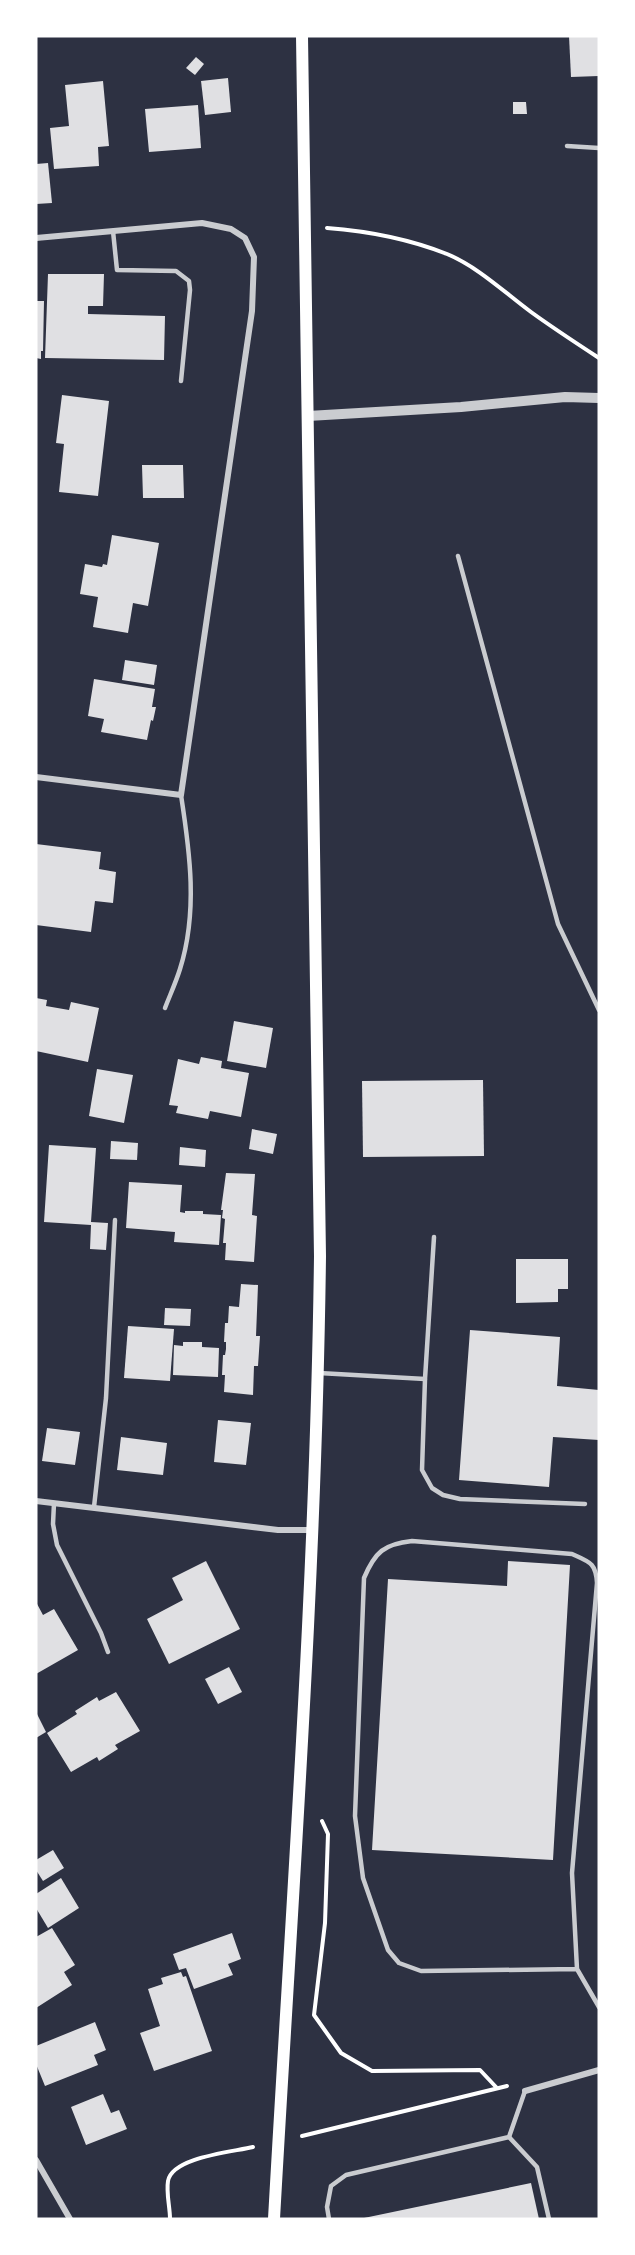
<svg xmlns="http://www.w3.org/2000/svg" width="635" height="2255" viewBox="0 0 635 2255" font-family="Manrope,sans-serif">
  <rect width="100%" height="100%" fill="#2d3142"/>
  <g fill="#e0e0e3">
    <polygon points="569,36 599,36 599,76 571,77"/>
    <polygon points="196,57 204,64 195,75 186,68"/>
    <polygon points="228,78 231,112 205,115 201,81"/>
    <polygon points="103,81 109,146 98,147 99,166 54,169 50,128 69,126 65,85"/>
    <polygon points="513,102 526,102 527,114 513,114"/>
    <polygon points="198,105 201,148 149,152 145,109"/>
    <polygon points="48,163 52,203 36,204 36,164"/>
    <polygon points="48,274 104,274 103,306 88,306 88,314 165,316 164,360 45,358"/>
    <polygon points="36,301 44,301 43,351 41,351 41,359 36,358"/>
    <polygon points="62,395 109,401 98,496 59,492 64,444 56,443"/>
    <polygon points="142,465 183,465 184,498 143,498"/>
    <polygon points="112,535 159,543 148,606 133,603 128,633 93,627 98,597 80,594 85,564 102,567 103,564 107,565"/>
    <polygon points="125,660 157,665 154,685 122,680"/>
    <polygon points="94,679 155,689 152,707 156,707 153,721 151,720 147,740 101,732 104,719 88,716"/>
    <polygon points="36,844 101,852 99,869 116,872 113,903 95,901 91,932 36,925"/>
    <polygon points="36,998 47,1000 46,1006 69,1010 71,1002 99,1008 88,1062 36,1051"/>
    <polygon points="234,1021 273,1028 266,1068 227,1061"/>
    <polygon points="201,1057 222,1061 221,1068 249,1073 241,1117 210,1111 208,1119 176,1113 178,1106 169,1105 178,1059 199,1064"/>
    <polygon points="97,1069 133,1075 124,1123 89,1116"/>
    <polygon points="483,1080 484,1156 363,1157 362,1081"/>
    <polygon points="252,1129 277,1134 273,1154 249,1149"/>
    <polygon points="111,1141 138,1143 137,1160 110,1159"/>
    <polygon points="49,1145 96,1148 91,1222 108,1223 106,1250 90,1249 91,1225 44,1222"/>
    <polygon points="180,1147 206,1150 205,1167 179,1165"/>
    <polygon points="226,1173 255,1174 252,1215 257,1216 254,1262 225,1260 226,1243 223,1243 225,1219 222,1218 223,1210 221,1210"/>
    <polygon points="129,1182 182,1185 180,1212 185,1213 185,1211 203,1211 203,1214 221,1215 219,1245 174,1242 175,1232 126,1228"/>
    <polygon points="516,1259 568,1259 568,1289 558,1289 558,1302 516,1303"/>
    <polygon points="241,1284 258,1285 256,1336 260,1336 258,1366 254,1366 253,1395 224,1392 225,1375 222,1375 223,1355 225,1355 226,1349 226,1342 224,1342 225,1323 228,1323 229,1306 239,1307"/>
    <polygon points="165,1308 191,1309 190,1326 164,1325"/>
    <polygon points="128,1326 174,1329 170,1381 124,1378"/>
    <polygon points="470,1330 560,1337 557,1386 599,1390 599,1440 553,1437 549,1487 459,1480"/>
    <polygon points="183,1342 202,1342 202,1347 219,1348 218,1377 173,1375 174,1345 183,1346"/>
    <polygon points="218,1420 251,1423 246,1465 214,1462"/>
    <polygon points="47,1428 80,1432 75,1465 42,1461"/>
    <polygon points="121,1437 167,1443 163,1475 117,1470"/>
    <polygon points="206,1561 240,1629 169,1664 147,1619 183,1600 172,1578"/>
    <polygon points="508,1561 570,1565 553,1860 372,1850 388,1579 507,1586"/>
    <polygon points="36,1602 43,1615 54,1609 78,1650 36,1674"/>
    <polygon points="229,1667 242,1692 218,1704 205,1679"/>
    <polygon points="116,1692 140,1731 115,1745 118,1749 99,1761 97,1757 71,1772 47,1733 77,1714 75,1711 97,1697 99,1701"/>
    <polygon points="36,1712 46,1732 36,1738"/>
    <polygon points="53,1850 64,1868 43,1881 36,1870 36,1860"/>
    <polygon points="61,1878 79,1908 48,1928 36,1908 36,1894"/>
    <polygon points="52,1928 75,1965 64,1972 72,1985 36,2008 36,1937"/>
    <polygon points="232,1933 241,1959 228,1964 233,1975 194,1989 186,1968 179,1970 173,1954"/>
    <polygon points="181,1972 183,1977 186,1976 212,2051 154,2071 140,2033 160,2026 148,1989 163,1984 161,1978"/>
    <polygon points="95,2022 106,2050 94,2055 98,2065 45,2086 36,2064 36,2046"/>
    <polygon points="103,2094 111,2113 119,2110 127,2129 86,2145 71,2107"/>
    <polygon points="531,2183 539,2219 364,2219 364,2218"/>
  </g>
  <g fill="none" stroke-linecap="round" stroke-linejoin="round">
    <g stroke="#fff" stroke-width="4">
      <path d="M327,228C367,231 409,239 447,254C478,267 504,292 531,312C553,328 576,343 599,358"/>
      <polyline points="322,1821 328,1834 325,1923 314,2015 341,2053 372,2071 480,2070 496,2087"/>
      <polyline points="302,2136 507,2086"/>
      <path d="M170,2219C170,2207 166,2193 168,2181C172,2157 233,2152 253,2147"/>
    </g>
    <g stroke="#caccd0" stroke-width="4.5">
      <polyline points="567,146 599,148"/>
      <polyline points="113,231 117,270 176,271 189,281 190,290 181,381"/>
      <polyline points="458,556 558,924 599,1010"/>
      <path d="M165,1008C170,995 176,982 180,969C198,912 190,853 181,795"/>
      <polyline points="434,1237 425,1379 422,1470 432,1488 443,1495 460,1499 585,1504"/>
      <polyline points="319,1373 425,1379"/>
      <polyline points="54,1503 53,1524 57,1545 101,1633 108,1652"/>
      <polyline points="94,1507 106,1398 115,1220"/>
      <path d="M577,1969L421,1971L399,1963L388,1950L363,1878L355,1816L364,1578C375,1552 384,1544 412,1541L572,1554C590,1562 596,1563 597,1583L572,1873L577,1969L599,2007"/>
      <polyline points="509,2137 537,2167 549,2219"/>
      <polyline points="329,2219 327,2207 331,2186 346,2175 509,2137 525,2091"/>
    </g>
    <g stroke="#caccd0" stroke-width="6">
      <polyline points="36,238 202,223 231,229 245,238 254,257 252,311 181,795 36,777"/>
      <polyline points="36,1501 278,1530 313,1530"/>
      <polyline points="525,2091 599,2070"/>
      <polyline points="36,2160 70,2219"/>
    </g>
    <polyline stroke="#caccd0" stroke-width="10" points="308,416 461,407 565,397 599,398"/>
    <path stroke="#fff" stroke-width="12" d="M274,2219C292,1898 316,1578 320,1256L302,36"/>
  </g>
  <rect width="635" height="2255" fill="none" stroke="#ffffff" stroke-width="75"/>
</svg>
